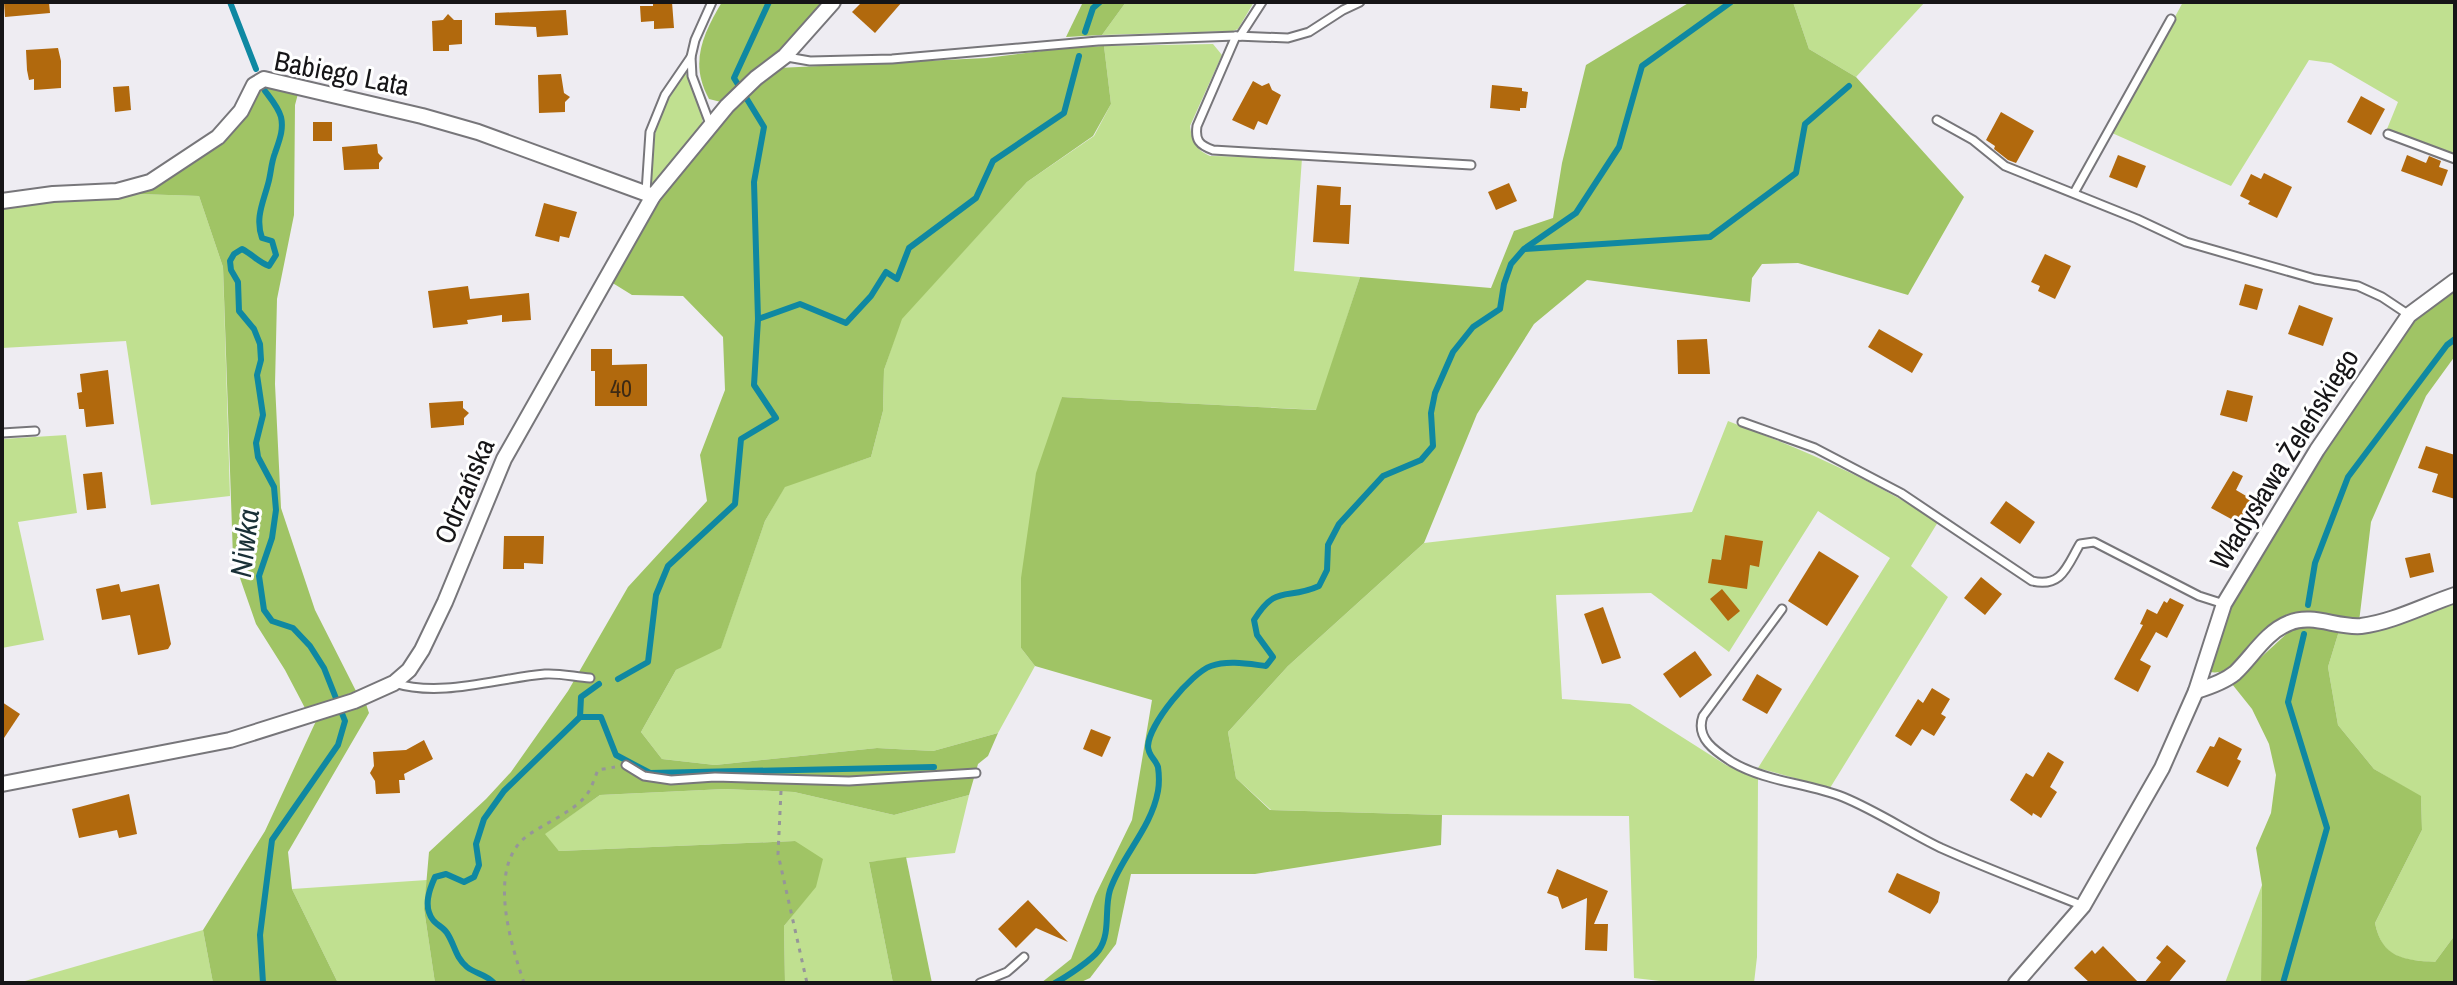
<svg xmlns="http://www.w3.org/2000/svg" width="2457" height="985" viewBox="0 0 2457 985" font-family="'Archivo Narrow',sans-serif">
  <rect width="100%" height="100%" fill="#eeecf2"/>
  <g fill="#c0e090">
    <polygon points="1126,2 1254,2 1238,29 1233,31 1102,35"/>
    <polygon points="1793,2 1925,2 1856,77 1809,49"/>
    <polygon points="2183,2 2455,2 2455,155 2387,129 2398,102 2331,63 2309,60 2231,186 2112,133"/>
    <path d="M1213,44L1222,55L1190,126C1192,141 1196,150 1210,156L1302,158L1294,271L1360,277L1317,410L1062,397L1021,648L1035,666L998,733L933,751L877,748L715,765L662,759L641,732L676,670L721,647L765,521L785,486L871,457L883,411L884,370L901,319L1027,182L1094,136L1111,104L1104,46Z"/>
    <path d="M686,73L703,115L702,125L659,181L650,185C653,134 654,116 686,73Z"/>
    <polygon points="138,194 199,196 223,267 230,496 151,505 126,341 2,348 2,206 54,199"/>
    <path d="M1728,421C1801,449 1872,479 1938,522L1911,566L1948,597L1830,788L1758,768L1890,558L1818,511L1729,652L1651,593L1556,595L1562,699L1630,704L1726,765L1758,779L1757,957L1754,983H1678L1634,978L1629,816L1442,815L1271,810L1236,778L1228,732L1288,666L1424,543L1692,512Z"/>
    <polygon points="66,435 77,513 18,522 44,640 2,648 2,439"/>
    <path d="M2455,600V935L2435,962C2404,960 2382,959 2375,923L2422,830L2421,797L2374,769L2338,725L2328,667L2339,631Z"/>
    <polygon points="725,789 794,792 894,815 969,795 955,853 869,862 893,983 785,983 784,926 815,887 795,841 559,851 544,834 600,795"/>
    <polygon points="427,880 424,909 435,983 338,983 292,889"/>
    <polygon points="2262,885 2261,983 2225,983"/>
    <polygon points="203,930 213,983 18,983"/>
  </g>
  <g fill="#a0c465">
    <path d="M722,2H823L793,37L721,102L709,99C689,63 703,34 722,2Z"/>
    <polygon points="1083,2 1126,2 1102,35 1066,37"/>
    <polygon points="1690,2 1793,2 1809,49 1856,77 1964,197 1908,295 1798,263 1762,264 1752,278 1750,302 1587,280 1534,324 1477,414 1424,543 1288,666 1228,732 1236,778 1270,810 1442,815 1441,845 1255,874 1131,874 1116,944 1090,978 1079,983 1041,983 1071,959 1095,896 1132,820 1152,700 1035,666 1021,648 1021,578 1036,473 1062,397 1316,410 1360,277 1491,288 1514,231 1553,218 1562,163 1586,65"/>
    <polygon points="1104,46 1111,104 1093,136 1027,182 902,319 884,370 883,411 871,457 785,487 765,521 721,648 676,670 641,732 662,759 715,765 877,748 933,751 998,733 988,756 978,764 969,795 894,815 794,792 725,789 600,795 545,834 559,851 795,841 823,859 816,887 784,926 785,983 435,983 424,909 429,852 486,799 511,772 568,691 628,587 707,501 700,455 725,390 723,337 683,296 632,295 611,282 639,230 681,171 748,93 778,68 986,58 1065,48"/>
    <polygon points="268,85 299,90 295,105 294,215 277,299 275,384 281,508 315,610 356,691 306,710 285,670 256,624 233,558 223,267 199,196 138,194 190,161 259,90"/>
    <path d="M2455,287V356L2426,396L2371,522L2359,622C2337,619 2305,609 2284,618C2259,628 2239,678 2210,672L2209,666L2231,607L2266,542L2324,450L2414,320Z"/>
    <path d="M2313,626L2339,631L2328,667L2338,725L2374,769L2421,796L2422,830L2375,923C2382,958 2404,960 2435,962L2455,935V983H2261L2262,885L2256,848L2271,813L2276,775L2269,744L2252,709L2232,684L2293,628Z"/>
    <polygon points="366,704 369,713 288,852 292,889 338,983 213,983 203,930 265,831 316,721"/>
    <polygon points="906,857 932,983 893,983 869,862"/>
  </g>
  <g fill="none" stroke-linecap="round" stroke-linejoin="round">
    <g stroke="#0f88a2" stroke-width="6">
      <polyline points="230,2 256,69"/>
      <polyline points="1085,32 1093,8 1100,2"/>
      <polyline points="1525,249 1710,237 1796,173 1805,124 1849,86"/>
      <polyline points="758,319 800,304 846,323 871,296 886,272 897,279 909,248 976,198 993,161 1064,113 1079,56"/>
      <polyline points="2308,605 2315,563 2348,477 2447,345 2455,339"/>
      <polyline points="618,679 648,662 656,595 668,566 735,504 741,439 776,418 754,385 758,319 754,182 764,127 734,78 769,2"/>
      <polyline points="580,717 601,717 616,755 650,773 934,767"/>
      <path d="M263,983L260,935L272,840L338,745L345,721L324,668L310,646L293,628L272,621L264,610L259,576L272,538L276,510L274,487L258,457L256,443L263,415L257,375L261,360L260,344L254,329L239,311L238,282L231,270L230,261L234,254L242,249C252,254 258,262 269,266L276,255L272,241L262,238C255,218 263,203 268,184C271,174 271,163 275,153C279,141 284,130 281,117C278,107 271,99 265,91"/>
      <path d="M494,983C486,974 476,974 467,967C455,957 455,945 447,933C444,928 437,925 433,920C423,907 429,890 435,877L446,874L464,882L474,877L479,865L476,844L484,819L504,791L580,717L581,697L599,684"/>
      <path d="M1055,983C1066,977 1092,960 1099,950C1111,933 1104,909 1110,890C1122,855 1151,829 1158,791C1159,785 1159,774 1158,767C1155,758 1148,756 1148,746C1149,724 1191,673 1211,666C1228,660 1249,664 1266,666L1273,657L1257,635L1254,620C1277,583 1286,601 1319,586L1327,570L1328,545L1339,524L1383,476L1421,460L1433,446L1431,413L1435,393L1453,352L1473,327L1500,309L1504,284L1511,264L1524,249L1576,213L1619,147L1642,66L1731,2"/>
      <polyline points="2283,983 2327,828 2288,702 2304,634"/>
    </g>
  </g>
  <g fill="#b1690d">
    <polygon points="4,2 49,2 50,13 5,17"/>
    <polygon points="653,2 672,2 674,28 654,29 654,21 641,22 640,6 653,6"/>
    <polygon points="862,2 902,2 875,33 852,12"/>
    <polygon points="566,10 568,35 537,37 536,27 495,25 495,13"/>
    <polygon points="448,14 454,20 462,20 462,44 449,45 449,51 433,51 432,21 443,20"/>
    <polygon points="58,48 61,61 61,88 34,90 34,79 29,80 27,70 26,50"/>
    <polygon points="561,74 564,93 570,97 565,102 565,112 539,113 538,75"/>
    <polygon points="1253,81 1262,86 1269,83 1272,90 1281,95 1267,125 1258,121 1254,130 1232,120"/>
    <polygon points="1492,85 1522,88 1522,91 1528,92 1526,108 1520,108 1520,111 1490,108"/>
    <polygon points="129,86 131,110 115,112 113,87"/>
    <polygon points="2361,96 2385,109 2371,135 2347,122"/>
    <polygon points="2001,112 2034,131 2016,163 2008,160 1994,149 1995,146 1986,140"/>
    <rect x="313" y="122" width="19" height="19"/>
    <polygon points="377,144 378,153 383,158 379,163 379,169 344,170 342,147"/>
    <polygon points="2118,155 2146,166 2137,188 2109,177"/>
    <polygon points="2407,155 2426,163 2429,156 2441,161 2439,167 2448,170 2442,186 2401,171"/>
    <polygon points="2264,173 2292,187 2277,218 2248,204 2250,201 2240,196 2251,174 2261,179"/>
    <polygon points="1509,183 1517,201 1496,210 1488,192"/>
    <polygon points="1317,185 1341,187 1340,205 1351,205 1349,244 1313,242"/>
    <polygon points="544,203 577,212 569,238 560,236 559,242 535,236"/>
    <polygon points="2045,254 2071,266 2055,299 2038,291 2040,286 2031,282"/>
    <polygon points="2245,284 2263,289 2257,310 2239,305"/>
    <polygon points="468,286 470,299 529,293 531,320 502,322 502,315 467,320 468,324 433,328 428,291"/>
    <polygon points="2299,305 2333,318 2323,346 2288,334"/>
    <polygon points="1879,329 1923,354 1912,373 1868,347"/>
    <polygon points="1707,339 1710,374 1678,374 1677,340"/>
    <polygon points="591,349 612,349 612,365 647,364 647,406 595,406 595,371 591,371"/>
    <polygon points="108,370 114,424 86,427 84,409 79,409 77,393 82,392 80,374"/>
    <polygon points="2227,390 2253,396 2247,422 2220,415"/>
    <polygon points="463,401 463,408 469,413 464,418 464,425 431,428 429,403"/>
    <polygon points="2426,446 2455,455 2455,499 2432,492 2438,474 2418,468"/>
    <polygon points="2233,471 2243,476 2236,490 2258,503 2244,526 2211,508"/>
    <polygon points="102,472 106,508 87,510 83,474"/>
    <polygon points="2006,501 2035,522 2020,544 1990,523"/>
    <polygon points="1725,535 1763,541 1759,567 1750,565 1747,589 1708,583 1712,559 1721,560"/>
    <polygon points="504,536 544,536 543,564 524,563 524,569 503,569"/>
    <polygon points="1819,551 1859,576 1827,626 1788,601"/>
    <polygon points="2430,553 2434,572 2410,578 2405,558"/>
    <polygon points="1981,577 2002,594 1985,615 1964,598"/>
    <polygon points="119,584 121,592 159,584 171,644 168,649 138,655 130,615 102,620 96,589"/>
    <polygon points="1722,589 1740,611 1728,621 1710,599"/>
    <polygon points="2170,598 2184,605 2167,638 2156,632 2140,660 2151,666 2138,692 2114,679 2143,625 2140,624 2147,609 2157,614 2164,601 2167,603"/>
    <polygon points="1603,607 1621,658 1602,664 1584,614"/>
    <polygon points="1695,651 1712,675 1680,698 1663,674"/>
    <polygon points="1757,674 1782,689 1767,714 1742,700"/>
    <polygon points="1932,688 1950,699 1941,714 1946,717 1934,736 1922,729 1911,746 1895,736 1918,699 1923,703"/>
    <polygon points="2,702 20,714 2,741"/>
    <polygon points="1091,729 1111,737 1102,757 1083,749"/>
    <polygon points="2219,737 2242,749 2237,759 2241,761 2228,787 2196,772 2210,746 2214,747"/>
    <polygon points="424,740 433,759 404,774 405,780 399,780 400,793 376,794 375,781 370,773 374,766 373,752 406,750"/>
    <polygon points="2048,752 2064,762 2050,787 2057,792 2041,818 2033,813 2032,816 2010,800 2026,773 2033,777"/>
    <polygon points="129,794 137,834 119,838 117,830 79,838 72,809"/>
    <polygon points="1557,869 1608,891 1594,924 1608,924 1607,951 1585,950 1587,898 1562,909 1558,897 1547,893"/>
    <polygon points="1897,873 1940,892 1938,902 1930,914 1888,892"/>
    <polygon points="1028,900 1068,942 1036,928 1016,948 998,929"/>
    <polygon points="2167,945 2186,961 2168,983 2144,983 2161,962 2156,958"/>
    <polygon points="2103,946 2139,983 2090,983 2074,968 2092,950 2095,954"/>
  </g>
  <g fill="none" stroke-linecap="round" stroke-linejoin="round">
    <defs>
      <g id="lane">
        <path d="M1236,36L1197,126C1195,140 1199,145 1213,150L1471,165"/>
        <polyline points="1240,36 1262,2"/>
        <polyline points="691,57 692,76 710,124"/>
        <polyline points="787,57 810,61 892,59 1098,41 1236,36 1288,38 1309,32 1343,10 1360,2"/>
        <polyline points="1937,120 1973,140 2005,166 2137,219 2186,242 2315,279 2358,286 2382,297 2409,315"/>
        <polyline points="2388,134 2455,159"/>
        <polyline points="646,192 650,132 665,95 691,57 695,40 712,2"/>
        <polyline points="2074,193 2171,19"/>
        <path d="M1742,422L1815,448L1901,493L2032,581C2062,588 2067,566 2080,544L2094,542L2199,596L2224,604"/>
        <polyline points="2,433 35,431"/>
        <path d="M1782,609L1703,716C1695,738 1715,751 1732,762C1766,782 1807,783 1843,797C1877,811 1908,832 1941,848C1988,869 2036,887 2083,906"/>
        <path d="M394,683C442,698 497,678 545,674C560,673 575,677 590,678"/>
        <polyline points="626,765 644,776 671,780 715,777 849,781 976,773"/>
        <polyline points="980,983 1007,972 1024,957"/>
      </g>
      <g id="street">
        <polyline points="2,201 53,194 117,191 150,182 218,137 241,111 254,85 264,79 422,116 478,132 653,196"/>
        <path d="M2196,691C2209,687 2224,682 2235,673C2252,657 2266,632 2289,623C2312,613 2337,628 2361,626C2393,622 2425,605 2455,595"/>
        <polyline points="2,784 230,740 354,701 394,683 409,670 422,650 445,602 504,459 653,196 727,106 756,78 785,56 833,2"/>
        <polyline points="2016,983 2083,906 2162,768 2196,691 2224,604 2317,450 2409,315 2455,281"/>
      </g>
    </defs>
    <use href="#lane" stroke="#77767a" stroke-width="11"/>
    <use href="#street" stroke="#77767a" stroke-width="18"/>
    <g stroke="#969599" stroke-width="3" stroke-dasharray="4 6" stroke-linecap="butt">
      <polyline points="781,791 778,854 807,983"/>
      <path d="M524,983C511,944 486,867 527,836C545,823 569,814 584,798C591,791 594,779 598,770L615,767"/>
    </g>
    <use href="#lane" stroke="#fff" stroke-width="7"/>
    <use href="#street" stroke="#fff" stroke-width="14"/>
  </g>
  <g text-anchor="middle" stroke-width="6" stroke-linejoin="round" paint-order="stroke">
    <g font-size="24" fill="#3d2a14">
      <text x="621" y="397">40</text>
    </g>
    <g font-size="28" fill="#161517" stroke="#fff">
      <text transform="translate(342 73) rotate(11)" y="10">Babiego Lata</text>
      <text transform="translate(2284 459) rotate(-58)" y="10">Władysława Żeleńskiego</text>
      <text transform="translate(464 491) rotate(-67)" y="10">Odrzańska</text>
    </g>
    <g font-size="30" font-style="italic" fill="#193037" stroke="#fff">
      <text transform="translate(245 543) rotate(-83)" y="10">Niwka</text>
    </g>
  </g>
  <rect width="2457" height="985" fill="none" stroke="#161517" stroke-width="8"/>
</svg>
